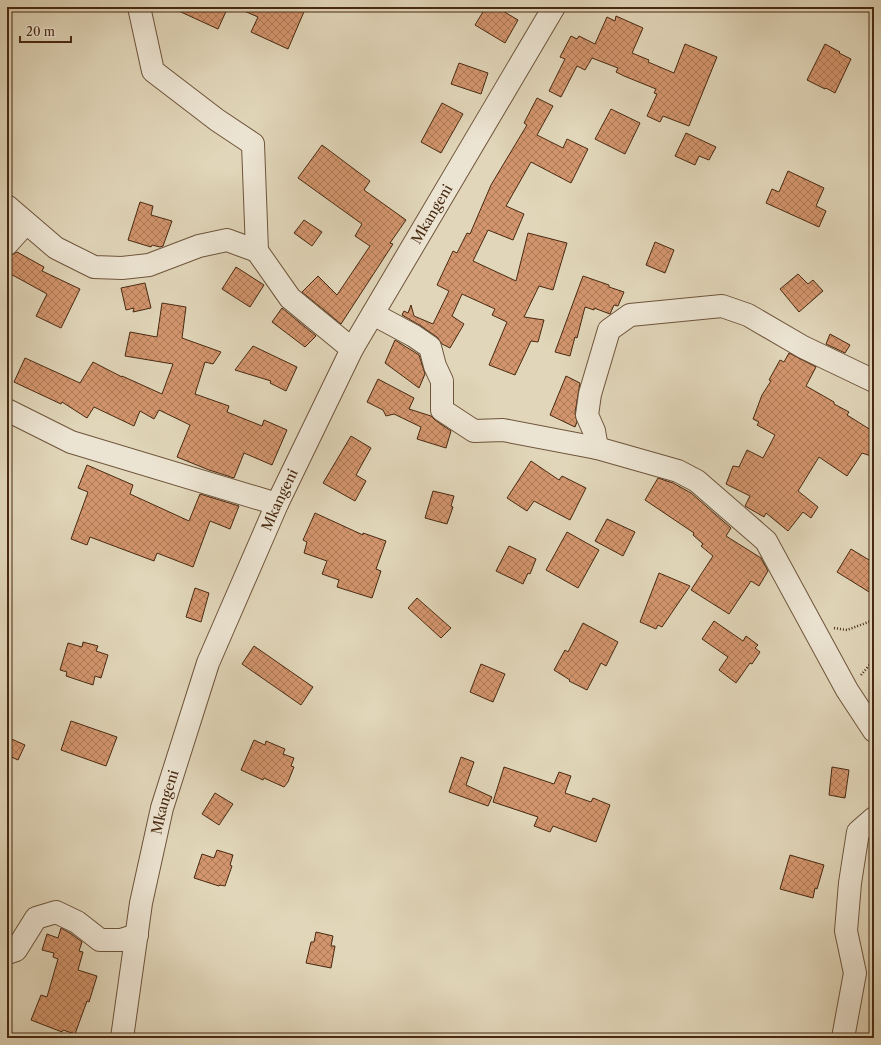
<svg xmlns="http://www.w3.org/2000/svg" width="881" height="1045" viewBox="0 0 881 1045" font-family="'Libre Caslon Text',serif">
  <defs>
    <pattern id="building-cross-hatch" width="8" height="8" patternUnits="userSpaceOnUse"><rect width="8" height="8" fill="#d3956d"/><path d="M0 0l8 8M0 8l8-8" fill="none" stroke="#ad7a58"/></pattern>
  </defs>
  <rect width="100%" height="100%" fill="#e1d6b9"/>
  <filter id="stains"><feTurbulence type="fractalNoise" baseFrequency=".005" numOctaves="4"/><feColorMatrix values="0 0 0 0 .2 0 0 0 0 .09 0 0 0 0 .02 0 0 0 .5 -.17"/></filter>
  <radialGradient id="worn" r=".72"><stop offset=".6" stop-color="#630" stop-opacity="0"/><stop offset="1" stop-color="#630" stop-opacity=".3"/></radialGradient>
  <g fill="url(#building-cross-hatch)" stroke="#482911">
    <polygon points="170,7 228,7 218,29"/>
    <polygon points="235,7 306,7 288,49 251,32 258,17"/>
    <polygon points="486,7 496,7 518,20 505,43 475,25"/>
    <polygon points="616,16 643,28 632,53 649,60 648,62 674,73 685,44 717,57 689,126 663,116 660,122 647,116 657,94 654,93 656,89 624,76 616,72 618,68 592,58 585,70 577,66 561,97 549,91 565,59 560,57 571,36 577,39 579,36 595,44 607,17 615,21"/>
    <polygon points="825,44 840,52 839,53 851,59 835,93 826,88 825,89 807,80"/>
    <polygon points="459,63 488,73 481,94 451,84"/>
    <polygon points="537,98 553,106 537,135 563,148 567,139 588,149 571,183 531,162 506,206 524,214 513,240 488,230 473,261 516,281 528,233 567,243 553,290 539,286 524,317 544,320 538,342 531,341 515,375 489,365 507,322 492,315 495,309 462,294 452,316 464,324 450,348 442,344 437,337 421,326 402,315 404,311 408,313 411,305 414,316 433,324 449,291 437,285 453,251 457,253 467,233 470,234 491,185 527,125 524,123"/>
    <polygon points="442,103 463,114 441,153 421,142"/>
    <polygon points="611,109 640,123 625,154 595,139"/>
    <polygon points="686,133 716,147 709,160 699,156 695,165 675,156"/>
    <polygon points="322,145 370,181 364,190 406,220 390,243 393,244 341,324 302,292 318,276 337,295 370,246 355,236 362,224 298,178"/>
    <polygon points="788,171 824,188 816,206 826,211 819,227 766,203 772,189 779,192"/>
    <polygon points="140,202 153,206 151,215 172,221 163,246 160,247 152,245 151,247 128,240"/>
    <polygon points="304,220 322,232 312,246 294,233"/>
    <polygon points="655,242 674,250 665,273 646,265"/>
    <polygon points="17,252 44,267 42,271 80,289 61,328 36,316 47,294 7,272 7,262 10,256"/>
    <polygon points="236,267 264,285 250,307 222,289"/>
    <polygon points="798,274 808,284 813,280 823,291 799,312 780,289"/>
    <polygon points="583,276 609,285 609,287 624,292 618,306 614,305 610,314 594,308 594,310 585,307 577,338 575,337 570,356 555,352"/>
    <polygon points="145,283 151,308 133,312 134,308 126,310 121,288"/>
    <polygon points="162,303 186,307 182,338 221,352 213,364 205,362 195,394 229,406 227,412 262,426 264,420 287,430 272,465 244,453 234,478 209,470 177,457 190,425 159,410 154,419 140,411 134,426 94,407 87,418 62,402 61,404 14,382 25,358 80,383 93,362 122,377 122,376 162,394 173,364 125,356 130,332 157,337"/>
    <polygon points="282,308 316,336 305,347 272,322"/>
    <polygon points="830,334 850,345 845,353 826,344"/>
    <polygon points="395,340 419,355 425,374 419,388 385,363"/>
    <polygon points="253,346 297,367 286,391 270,383 271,381 235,370"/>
    <polygon points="789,353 816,367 806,386 834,402 834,404 849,412 847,415 874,432 874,457 862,453 847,476 819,457 798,491 818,507 811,518 803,512 788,531 766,513 764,517 745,506 750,496 726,484 733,466 739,467 747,450 763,458 775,435 757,425 759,422 753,419 762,395 771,381 769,380 780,360 784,362"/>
    <polygon points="566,376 580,383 575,413 577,422 575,427 550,415"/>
    <polygon points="378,379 414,398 409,409 431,416 435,420 451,431 446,448 417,439 421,427 394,414 386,416 383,410 367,402"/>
    <polygon points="351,436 371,448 356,475 366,481 355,501 323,483"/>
    <polygon points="531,461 559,480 562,476 586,488 570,520 534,501 527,511 507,498"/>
    <polygon points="87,465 133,485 130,494 189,521 200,494 239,506 230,529 210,521 193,567 157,553 154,561 90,537 87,545 71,539 88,492 78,488"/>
    <polygon points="658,478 673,483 691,493 731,528 726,536 761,558 768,571 759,586 751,581 729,614 691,590 713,556 701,546 703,544 693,535 694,533 645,500"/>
    <polygon points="433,491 454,496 451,506 453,507 447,524 425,518"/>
    <polygon points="315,513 363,535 363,533 386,541 376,569 381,571 372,598 337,587 339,580 322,574 327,561 304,553 307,542 303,540"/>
    <polygon points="607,519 635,532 623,556 595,541"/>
    <polygon points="567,532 599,550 578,588 546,570"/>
    <polygon points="509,546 536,559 530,574 528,573 523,584 496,571"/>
    <polygon points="851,549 874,563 874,595 837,572"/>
    <polygon points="659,573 690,586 662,627 658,625 656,629 640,622"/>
    <polygon points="195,588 209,593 201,622 186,617"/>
    <polygon points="417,598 451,628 441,638 408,608"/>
    <polygon points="714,621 743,641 746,636 758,645 755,648 760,652 752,664 750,663 736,683 719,670 728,657 702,639"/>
    <polygon points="583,623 618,642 606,666 601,663 587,690 569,681 570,680 554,670 565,650 568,652"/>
    <polygon points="83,642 98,646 96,651 108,655 101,678 95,676 93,685 66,676 67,672 60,670 68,643 82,647"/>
    <polygon points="254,646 313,687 301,705 242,664"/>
    <polygon points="481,664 505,674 493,702 470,692"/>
    <polygon points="71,721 117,737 106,766 61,750"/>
    <polygon points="7,737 25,745 18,760 7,755"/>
    <polygon points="254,740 265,745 266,741 285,749 283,754 294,758 291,766 294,767 288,782 284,787 264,778 263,780 241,770"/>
    <polygon points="461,757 474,762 466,785 492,797 488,806 449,792"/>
    <polygon points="504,767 554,784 559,772 571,776 565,793 591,802 593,798 610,805 596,842 553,826 550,832 534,826 538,817 493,802"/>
    <polygon points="832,767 849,770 845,798 829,795"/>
    <polygon points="215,793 233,804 219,825 202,814"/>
    <polygon points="217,850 233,855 230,865 232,866 225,886 220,885 219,886 194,878 202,854 214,858"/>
    <polygon points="790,855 824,865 817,889 815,888 813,898 780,889"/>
    <polygon points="61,928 70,933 82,942 79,951 83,952 78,970 97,976 89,1002 87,1001 75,1034 63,1030 62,1032 31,1020 41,995 47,997 58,959 53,957 54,953 42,950 47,934 58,938"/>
    <polygon points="316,932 333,936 331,946 335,946 331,968 306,963 311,942 314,942"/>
  </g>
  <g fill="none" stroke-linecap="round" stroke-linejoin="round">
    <defs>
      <g id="minor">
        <polyline points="139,7 153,71 217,120 253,144 257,251"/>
        <polyline points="7,206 56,248 94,267 122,268 149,265 199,246 227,240 257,251 290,298 352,349"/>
        <polyline points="7,244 26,223"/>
        <polyline points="373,314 414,336 430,347 435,366 442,381 442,410 474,431 503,430 597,448 678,471 697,481 705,488 766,541 847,690 874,731"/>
        <polyline points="7,410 71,442 277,504"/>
        <polyline points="597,448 594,431 587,415 590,394 609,330 630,315 722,306 748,315 803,347 874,381"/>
        <polyline points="7,953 16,950 36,918 56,912 77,922 100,940 121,940 137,935"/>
        <path id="s1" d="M122,1038L141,903L162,808L208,663L277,504L352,349L554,7"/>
        <polyline points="843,1038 855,973 846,931 850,883 858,832 874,818"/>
      </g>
    </defs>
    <use href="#minor" stroke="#6e543b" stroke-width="24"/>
    <g stroke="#482911" stroke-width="2.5" stroke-dasharray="1 2" stroke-linecap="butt">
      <polyline points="834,628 847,630 874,620"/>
      <polyline points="861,675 874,660"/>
    </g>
    <use href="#minor" stroke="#ece4d2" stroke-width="22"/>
  </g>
  <g text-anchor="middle" stroke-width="4" stroke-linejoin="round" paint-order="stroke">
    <g font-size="14" fill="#482911" stroke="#ece4d2">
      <text dy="5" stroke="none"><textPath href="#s1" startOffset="888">Mkangeni</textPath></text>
      <text dy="5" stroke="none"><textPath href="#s1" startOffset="564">Mkangeni</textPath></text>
      <text dy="5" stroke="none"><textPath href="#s1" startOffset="240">Mkangeni</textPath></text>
    </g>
  </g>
  <rect width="881" height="1045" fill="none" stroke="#e1d6b9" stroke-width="24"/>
  <rect x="8" y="8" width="865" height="1029" fill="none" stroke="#482911" stroke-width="2"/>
  <rect x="12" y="12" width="857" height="1021" fill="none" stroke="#482911"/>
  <path d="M20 36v6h51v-6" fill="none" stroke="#482911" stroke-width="2"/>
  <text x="26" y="36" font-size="12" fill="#482911" stroke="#ece4d2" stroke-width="3" paint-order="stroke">20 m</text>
  <rect width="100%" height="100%" filter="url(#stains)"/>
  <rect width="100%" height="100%" fill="url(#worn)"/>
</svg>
